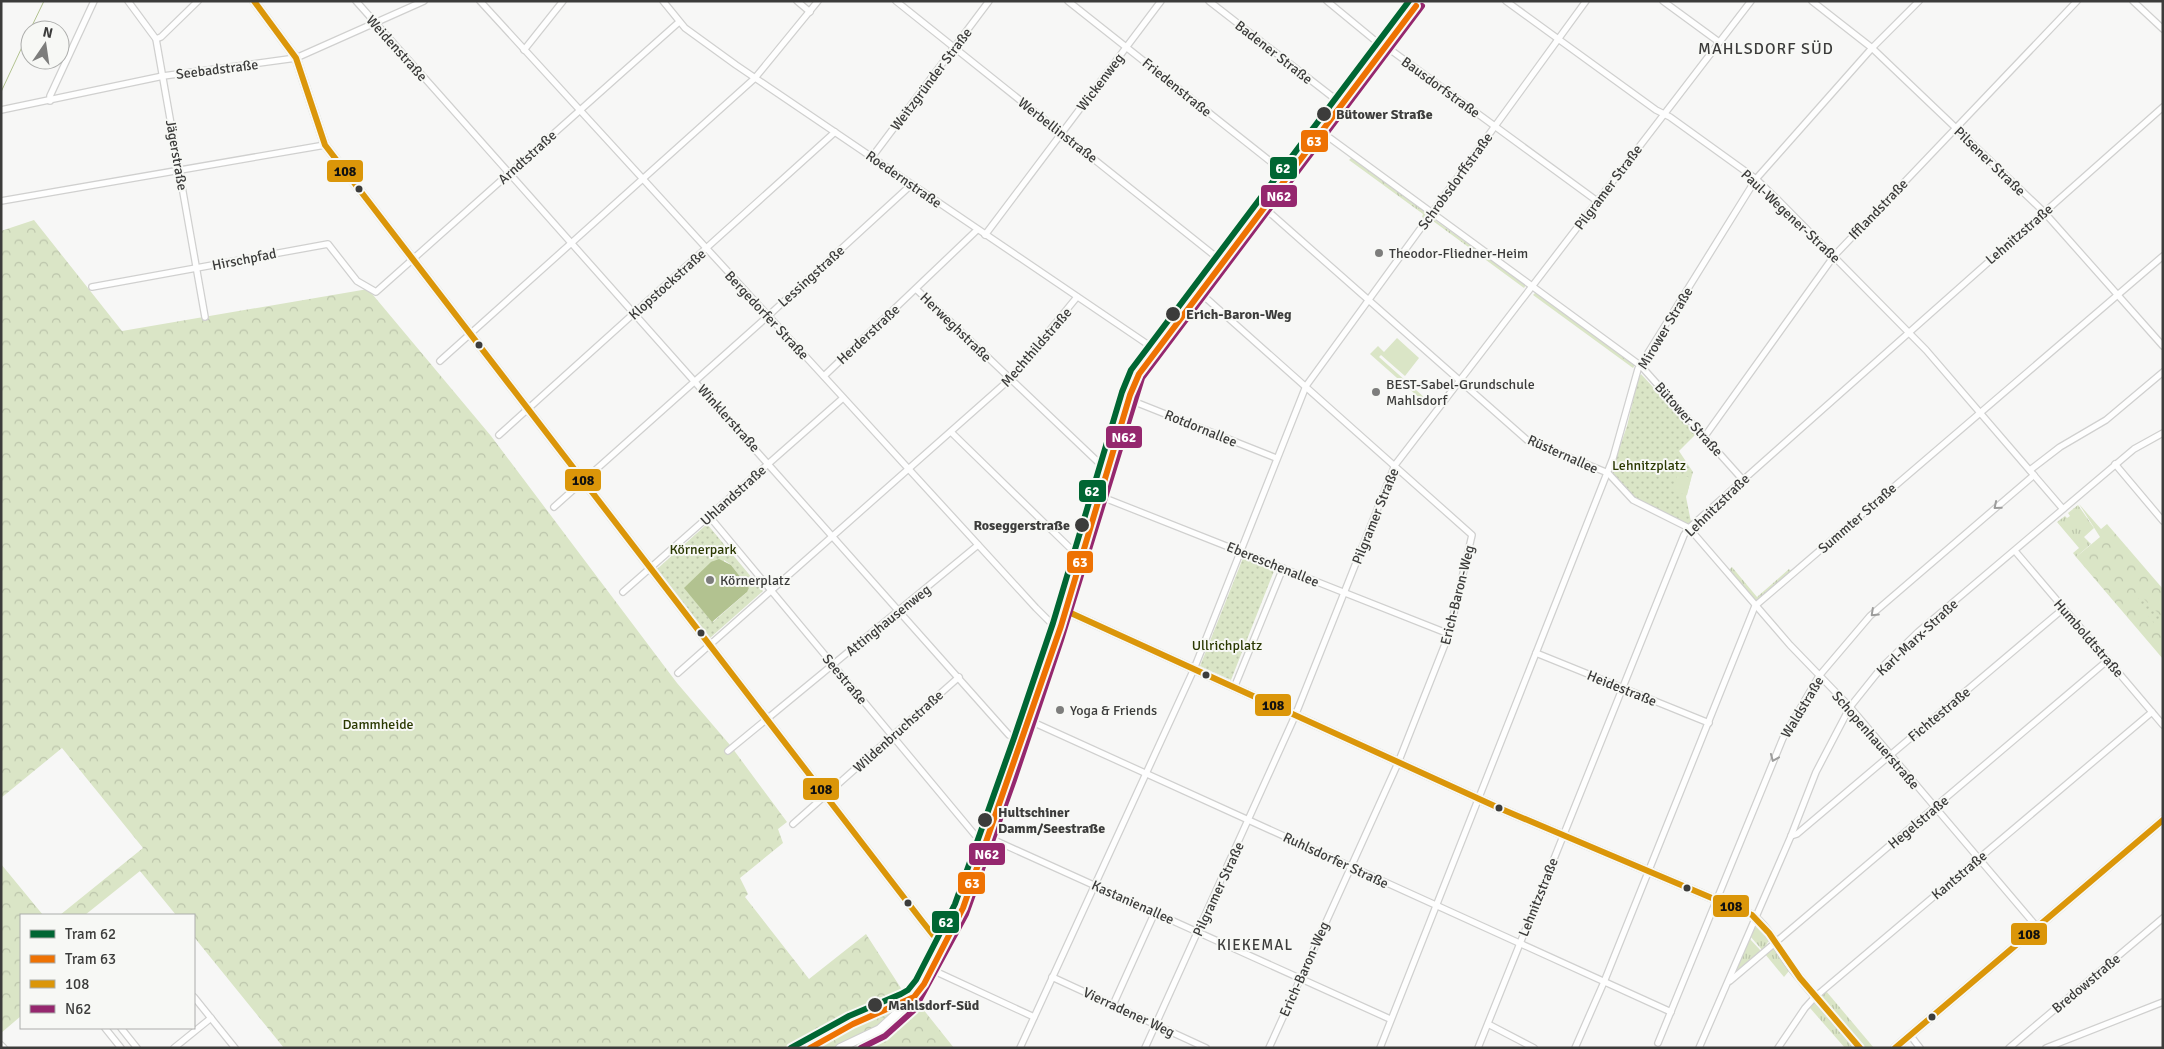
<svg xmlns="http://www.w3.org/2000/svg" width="2164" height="1049" viewBox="0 0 2164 1049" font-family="Signika,sans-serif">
  <defs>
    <pattern id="grass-tufts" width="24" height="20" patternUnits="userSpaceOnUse" patternTransform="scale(1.25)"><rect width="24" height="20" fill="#dae5c6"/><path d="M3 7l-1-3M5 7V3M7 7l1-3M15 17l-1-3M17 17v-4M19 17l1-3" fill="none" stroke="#bcc5ab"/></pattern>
    <pattern id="forest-crowns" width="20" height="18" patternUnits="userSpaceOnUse" patternTransform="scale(1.25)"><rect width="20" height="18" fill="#dae5c6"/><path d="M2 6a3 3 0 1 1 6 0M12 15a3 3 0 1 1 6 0" fill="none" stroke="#bcc5ab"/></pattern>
    <pattern id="park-dots" width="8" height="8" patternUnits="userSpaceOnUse" patternTransform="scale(1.25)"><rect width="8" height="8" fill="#dae5c6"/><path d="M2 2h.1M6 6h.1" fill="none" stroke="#bcc5ab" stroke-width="1.8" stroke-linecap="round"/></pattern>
  </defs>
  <rect width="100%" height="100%" fill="#f7f7f6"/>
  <g fill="url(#grass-tufts)">
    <polygon points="1352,157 1424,210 1426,215 1425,219 1422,217 1423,214 1349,160"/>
    <polygon points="1432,218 1526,285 1524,288 1433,221 1429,220"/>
    <polygon points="1536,292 1635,365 1633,368 1533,295"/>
    <polygon points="2078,505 2094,528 2084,537 2091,544 2076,557 2073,553 2079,548 2057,522 2065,516 2067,518 2070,516 2068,513"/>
    <polygon points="1732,567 1757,597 1789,569 1792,572 1756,601 1728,571"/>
    <polygon points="1758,924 1769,940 1763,951 1750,936"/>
    <polygon points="1749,938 1762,952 1738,972 1736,969"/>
    <polygon points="1772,948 1775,949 1789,971 1784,977 1765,954"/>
    <polygon points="1826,991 1874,1048 1863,1048 1822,999 1821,995"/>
    <polygon points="1816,1001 1857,1048 1845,1048 1810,1008"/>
  </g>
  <g fill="url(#forest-crowns)">
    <path d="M34,220L122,331L368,289L491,436L677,683L730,745L787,822L778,829L783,843L740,878L748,894L745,897L809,979L866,934L906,996C891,1022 861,1042 831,1048H284L194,937V915H176L140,871L85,915H60L143,848L62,748L1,798V231Z"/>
    <polygon points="2079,504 2101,529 2107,524 2163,589 2163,659 2076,557 2100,537"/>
    <polygon points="1,864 43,915 21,915 21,1016 1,1033"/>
    <path d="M919,1004L954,1048H857C880,1036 902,1023 919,1004Z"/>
  </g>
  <g fill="url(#park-dots)" fill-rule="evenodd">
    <polygon points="1641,374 1696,434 1679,451 1693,472 1686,497 1691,522 1688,524 1634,498 1613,474 1612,469 1627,426 1638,379"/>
    <path d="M707,524L763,591L710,638L657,569ZM724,560L731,565L749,588L746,593L713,622Z"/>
    <polygon points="1243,558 1274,571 1231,680 1200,666"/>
    <polygon points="2141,596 2162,617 2154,623 2136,601"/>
  </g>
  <g fill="#dae5c6">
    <polygon points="1397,338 1419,358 1405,376 1381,355 1379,357 1425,398 1423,401 1370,354 1378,346 1384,352"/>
    <polygon points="1678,474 1691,478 1687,495 1671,491"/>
  </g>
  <polygon fill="#b2c290" points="719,559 731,565 749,588 747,592 712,622 684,588 711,562"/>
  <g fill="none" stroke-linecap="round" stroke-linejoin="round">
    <g stroke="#b2c290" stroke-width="1">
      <polyline points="30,30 44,1"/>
      <polyline points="1,92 30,30"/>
    </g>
    <defs>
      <g id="street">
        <polyline points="128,1 156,39 205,317"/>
        <polyline points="356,1 1009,735 1019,740"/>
        <polyline points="480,1 1036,608 1050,622 1057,625"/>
        <polyline points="663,1 685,28 736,65 1153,348"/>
        <polyline points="797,1 810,12"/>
        <polyline points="896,1 1220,260"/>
        <polyline points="1068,1 1285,173"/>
        <polyline points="1209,1 1339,102"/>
        <polyline points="1327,1 1378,43 1388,48 1597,201"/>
        <polyline points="1506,1 1656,110 1670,117 1756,179 1778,200 1926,350 2063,509"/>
        <polyline points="1663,1 1719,42"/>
        <polyline points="1812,1 1872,48 2044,212 2163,346"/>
        <polyline points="2133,1 2163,29"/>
        <polyline points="156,39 161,37 198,1"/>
        <polyline points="524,50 563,1"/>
        <polyline points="50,101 50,96 94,1"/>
        <polyline points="1,110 163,76 296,58 424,1"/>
        <polyline points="1319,130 1641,366 1743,480"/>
        <polyline points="872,157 989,1"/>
        <polyline points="1,201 325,145"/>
        <polyline points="1261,205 1527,440 1608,473 1633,500 1689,528 1790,645 1850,707 2037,927"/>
        <polyline points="985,235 1161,1"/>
        <polyline points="92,287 328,244 357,281 376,292 679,22"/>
        <polyline points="916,289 1098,462 1106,465"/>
        <polyline points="1197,290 1472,535 1449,634 1398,763 1269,1048"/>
        <polyline points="440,361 755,78 818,1"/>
        <polyline points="824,376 977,230"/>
        <polyline points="1125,398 1276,458"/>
        <polyline points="951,432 1070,548 1080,552"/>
        <polyline points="499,435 835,132"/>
        <polyline points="1705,436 1834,256 2077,1"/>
        <polyline points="2115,464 2163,521"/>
        <polyline points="2030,470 2060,447 2106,420 2163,372"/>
        <polyline points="1097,495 1449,634"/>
        <polyline points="554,507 768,316 911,185"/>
        <polyline points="709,516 975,835 983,839"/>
        <polyline points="2015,551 2163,725"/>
        <polyline points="623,592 843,398"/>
        <polyline points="1536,653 1709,723"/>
        <polyline points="678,673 1010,379 1077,297"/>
        <polyline points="1234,688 1283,568"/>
        <polyline points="1026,719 1671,1012"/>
        <polyline points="728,751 978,545"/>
        <polyline points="793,824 959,677"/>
        <polyline points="985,836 1390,1019"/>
        <polyline points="1791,836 1797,834 2063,609"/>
        <polyline points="928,968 1034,1017"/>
        <polyline points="1052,977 1206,1048"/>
        <polyline points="1730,981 2108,660"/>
        <polyline points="194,997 235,1048"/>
        <polyline points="1113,1005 1155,912"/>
        <polyline points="1488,1024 1534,1048"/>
        <polyline points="105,1028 121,1048"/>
        <polyline points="121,1028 137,1048"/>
        <polyline points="1910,1035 1920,1048"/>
        <polyline points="1658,1043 1783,738 1819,676 1870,616 2034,475"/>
        <polyline points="1,1045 4,1048"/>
        <polyline points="174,1048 211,1018"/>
        <polyline points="1020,1048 1194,669 1306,386 1586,1"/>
        <polyline points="1145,1048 1295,716 1395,465 1751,1"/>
        <polyline points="1380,1048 1613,458 1638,369 1756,179 1872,48 1919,1"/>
        <polyline points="1478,1048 1684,535 1689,528 1743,480 2163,107"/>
        <polyline points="1575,1048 1604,982 1755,606 2163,256"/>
        <polyline points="1699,1048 1791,836 1816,772 1850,707 1882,667 1918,632 2134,449 2163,433"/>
        <polyline points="1778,1048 1805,1008 1815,997 2152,712"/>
        <polyline points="2009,1048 2163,918"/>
        <polyline points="2046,1048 2163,1002"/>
      </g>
      <g id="secondary">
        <polyline points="254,1 296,58 325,145 922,921 933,935 942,941"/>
        <path d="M1062,609L1499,808L1752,915C1769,928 1779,951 1792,968C1813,995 1837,1021 1860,1048"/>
        <polyline points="840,1048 880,1029 907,1004 958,910 1006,777 1053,637 1134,374 1415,1"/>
        <polyline points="1895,1048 2163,820"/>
      </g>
    </defs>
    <use href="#street" stroke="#d0d0cf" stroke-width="8"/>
    <use href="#secondary" stroke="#d0d0cf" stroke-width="10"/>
    <use href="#street" stroke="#fefefe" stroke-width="5.5"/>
    <use href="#secondary" stroke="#fefefe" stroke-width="8"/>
    <defs>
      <g id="bus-1">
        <polyline points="254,1 296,58 325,145 922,921 933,935 942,941"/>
        <polyline points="1062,609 1499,808 1752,915 1769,933 1800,978 1860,1048"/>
        <polyline points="942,941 958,910 1002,788 1062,609"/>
        <polyline points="1895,1048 2163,820"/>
      </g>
      <polyline id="bus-2" points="861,1048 885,1036 914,1010 966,914 1014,780 1061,640 1142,378 1422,6"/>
    </defs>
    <use href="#bus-1" stroke="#f7f8f5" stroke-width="10"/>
    <use href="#bus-2" stroke="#f7f8f5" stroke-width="10"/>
    <use href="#bus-1" stroke="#db9609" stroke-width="6"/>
    <use href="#bus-2" stroke="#95276e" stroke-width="6"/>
    <defs>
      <polyline id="tram-1" points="791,1048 849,1016 901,994 908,990 916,980 955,904 1014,738 1053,623 1122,392 1131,370 1409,1"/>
      <polyline id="tram-2" points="810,1048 853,1024 914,997 924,984 963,908 1061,626 1130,395 1139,374 1416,6"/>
    </defs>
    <use href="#tram-1" stroke="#f7f8f5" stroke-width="10"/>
    <use href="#tram-2" stroke="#f7f8f5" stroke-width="10"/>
    <use href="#tram-1" stroke="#063" stroke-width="6"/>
    <use href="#tram-2" stroke="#ee7203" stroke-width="6"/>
  </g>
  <defs><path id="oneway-chevron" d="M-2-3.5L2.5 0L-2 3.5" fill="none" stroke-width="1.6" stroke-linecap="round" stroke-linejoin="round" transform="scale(1.25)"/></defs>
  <g stroke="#9d9d9c">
    <use href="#oneway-chevron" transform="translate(1997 506) rotate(140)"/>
    <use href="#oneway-chevron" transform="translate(1874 613) rotate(137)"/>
    <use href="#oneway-chevron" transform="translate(1774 758) rotate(113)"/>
  </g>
  <g fill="#3c3c3b" stroke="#f7f8f5" stroke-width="2">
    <circle cx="1324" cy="114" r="8"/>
    <circle cx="359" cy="189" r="4.5"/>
    <circle cx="1173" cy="314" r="8"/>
    <circle cx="479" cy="345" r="4.5"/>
    <circle cx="1082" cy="525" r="8"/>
    <circle cx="701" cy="633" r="4.5"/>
    <circle cx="1206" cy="675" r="4.5"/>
    <circle cx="1499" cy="808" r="4.5"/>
    <circle cx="985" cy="820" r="8"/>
    <circle cx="1687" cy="888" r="4.5"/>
    <circle cx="908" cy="903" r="4.5"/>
    <circle cx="875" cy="1005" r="8"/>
    <circle cx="1932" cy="1017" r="4.5"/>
  </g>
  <g fill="#7d7d7c" stroke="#f7f8f5" stroke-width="2">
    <circle cx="1379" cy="253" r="5"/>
    <circle cx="1376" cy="392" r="5"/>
    <circle cx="710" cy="580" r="5"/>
    <circle cx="1060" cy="710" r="5"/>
  </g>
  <g text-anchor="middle" stroke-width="4" stroke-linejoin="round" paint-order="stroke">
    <g font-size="14" fill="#3c3c3b" stroke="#f7f8f5">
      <text transform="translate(397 48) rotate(48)" y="5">Weidenstraße</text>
      <text transform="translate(1274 52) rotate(38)" y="5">Badener Straße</text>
      <text transform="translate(217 69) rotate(-7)" y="5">Seebadstraße</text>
      <text transform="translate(931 79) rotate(-53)" y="5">Weitzgründer Straße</text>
      <text transform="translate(1100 82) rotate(-53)" y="5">Wickenweg</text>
      <text transform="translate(1177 87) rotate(39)" y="5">Friedenstraße</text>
      <text transform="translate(1441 87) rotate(36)" y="5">Bausdorfstraße</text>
      <text transform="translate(1058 130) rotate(38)" y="5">Werbellinstraße</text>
      <text transform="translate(177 155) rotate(80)" y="5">Jägerstraße</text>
      <text transform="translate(527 157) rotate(-42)" y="5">Arndtstraße</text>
      <text transform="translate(1990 161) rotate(44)" y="5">Pilsener Straße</text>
      <text transform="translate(904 179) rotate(35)" y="5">Roedernstraße</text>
      <text transform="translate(1455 181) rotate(-54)" y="5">Schrobsdorffstraße</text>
      <text transform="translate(1608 187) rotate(-53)" y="5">Pilgramer Straße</text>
      <text transform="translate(1878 209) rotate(-46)" y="5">Ifflandstraße</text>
      <text transform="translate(1791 216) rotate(43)" y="5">Paul-Wegener-Straße</text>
      <text transform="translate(2019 234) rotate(-41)" y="5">Lehnitzstraße</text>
      <text transform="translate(244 259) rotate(-11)" y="5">Hirschpfad</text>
      <text transform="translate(811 276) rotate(-42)" y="5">Lessingstraße</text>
      <text transform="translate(667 284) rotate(-42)" y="5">Klopstockstraße</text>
      <text transform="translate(767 315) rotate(47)" y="5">Bergedorfer Straße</text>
      <text transform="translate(956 327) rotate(44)" y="5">Herweghstraße</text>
      <text transform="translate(1665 328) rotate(-59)" y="5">Mirower Straße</text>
      <text transform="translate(868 334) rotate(-43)" y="5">Herderstraße</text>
      <text transform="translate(1036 347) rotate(-49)" y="5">Mechthildstraße</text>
      <text transform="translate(729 418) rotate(48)" y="5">Winklerstraße</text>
      <text transform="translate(1689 419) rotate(48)" y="5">Bütower Straße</text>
      <text transform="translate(1201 428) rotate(22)" y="5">Rotdornallee</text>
      <text transform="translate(1563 454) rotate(24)" y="5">Rüsternallee</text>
      <text transform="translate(733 495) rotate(-42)" y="5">Uhlandstraße</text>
      <text transform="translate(1717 505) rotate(-44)" y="5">Lehnitzstraße</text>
      <text transform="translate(1375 516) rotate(-68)" y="5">Pilgramer Straße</text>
      <text transform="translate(1857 518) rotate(-41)" y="5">Summter Straße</text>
      <text transform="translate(1273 564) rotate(22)" y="5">Ebereschenallee</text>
      <text transform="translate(1457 595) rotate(-76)" y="5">Erich-Baron-Weg</text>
      <text transform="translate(888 620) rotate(-39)" y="5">Attinghausenweg</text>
      <text transform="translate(1917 637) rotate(-43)" y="5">Karl-Marx-Straße</text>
      <text transform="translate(2089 638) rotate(49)" y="5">Humboldtstraße</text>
      <text transform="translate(845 679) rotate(50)" y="5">Seestraße</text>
      <text transform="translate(1622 688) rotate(22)" y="5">Heidestraße</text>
      <text transform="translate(1802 707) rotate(-59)" y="5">Waldstraße</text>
      <text transform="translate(1939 714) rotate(-40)" y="5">Fichtestraße</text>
      <text transform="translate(898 731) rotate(-42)" y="5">Wildenbruchstraße</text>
      <text transform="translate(1876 740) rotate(49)" y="5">Schopenhauerstraße</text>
      <text transform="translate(1918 822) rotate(-40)" y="5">Hegelstraße</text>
      <text transform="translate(1336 860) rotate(25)" y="5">Ruhlsdorfer Straße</text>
      <text transform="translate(1959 875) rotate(-40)" y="5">Kantstraße</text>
      <text transform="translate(1218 889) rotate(-65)" y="5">Pilgramer Straße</text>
      <text transform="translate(1538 897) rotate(-68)" y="5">Lehnitzstraße</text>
      <text transform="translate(1133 902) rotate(24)" y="5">Kastanienallee</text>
      <text transform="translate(1304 969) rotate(-66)" y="5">Erich-Baron-Weg</text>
      <text transform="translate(2086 983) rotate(-40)" y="5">Bredowstraße</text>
      <text transform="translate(1129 1012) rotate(25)" y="5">Vierradener Weg</text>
    </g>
    <g font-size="14" font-weight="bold" fill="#3c3c3b" stroke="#f7f8f5" text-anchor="start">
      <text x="1336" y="119">Bütower Straße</text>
      <text x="1186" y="319">Erich-Baron-Weg</text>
      <text x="1070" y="530" text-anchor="end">Roseggerstraße</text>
      <text x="998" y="817">Hultschiner<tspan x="998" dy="16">Damm/Seestraße</tspan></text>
      <text x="888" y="1010">Mahlsdorf-Süd</text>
    </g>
    <g font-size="14" fill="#3c3c3b" stroke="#f7f8f5" text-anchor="start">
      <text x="1389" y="258">Theodor-Fliedner-Heim</text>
      <text x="1386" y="389">BEST-Sabel-Grundschule<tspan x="1386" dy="16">Mahlsdorf</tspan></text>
      <text x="720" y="585">Körnerplatz</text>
      <text x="1070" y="715">Yoga &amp; Friends</text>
    </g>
    <g font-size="14" fill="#2b3902" stroke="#f7f8f5">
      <text x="1649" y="470">Lehnitzplatz</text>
      <text x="703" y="554">Körnerpark</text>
      <text x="1227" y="650">Ullrichplatz</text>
      <text x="378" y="729">Dammheide</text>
    </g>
    <g font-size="15" letter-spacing="1" fill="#3c3c3b" stroke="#f7f8f5">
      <text x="1255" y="950">KIEKEMAL</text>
    </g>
    <g font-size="16" letter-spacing="1" fill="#3c3c3b" stroke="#f7f8f5">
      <text x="1766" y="54">MAHLSDORF SÜD</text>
    </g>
  </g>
  <g stroke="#f7f8f5" stroke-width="2">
    <rect x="1300" y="129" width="29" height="24" rx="5" fill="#ee7203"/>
    <rect x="1269" y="156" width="29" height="24" rx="5" fill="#063"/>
    <rect x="326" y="159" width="38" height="24" rx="5" fill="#db9609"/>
    <rect x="1260" y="184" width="38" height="24" rx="5" fill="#95276e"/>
    <rect x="1105" y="425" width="38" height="24" rx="5" fill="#95276e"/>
    <rect x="564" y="468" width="38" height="24" rx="5" fill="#db9609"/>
    <rect x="1078" y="479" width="29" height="24" rx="5" fill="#063"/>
    <rect x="1066" y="550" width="28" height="24" rx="5" fill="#ee7203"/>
    <rect x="1254" y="693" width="38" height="24" rx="5" fill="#db9609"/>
    <rect x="802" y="777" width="38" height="24" rx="5" fill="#db9609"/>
    <rect x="968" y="842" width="38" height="24" rx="5" fill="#95276e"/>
    <rect x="957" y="871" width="29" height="24" rx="5" fill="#ee7203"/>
    <rect x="1712" y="894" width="38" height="24" rx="5" fill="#db9609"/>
    <rect x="931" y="910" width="29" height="24" rx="5" fill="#063"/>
    <rect x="2010" y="922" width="38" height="24" rx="5" fill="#db9609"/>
  </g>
  <g font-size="14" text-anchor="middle" font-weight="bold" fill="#fff">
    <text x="1314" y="146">63</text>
    <text x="1283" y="173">62</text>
    <text x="1279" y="201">N62</text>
    <text x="1124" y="442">N62</text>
    <text x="1092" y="496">62</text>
    <text x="1080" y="567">63</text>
    <text x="987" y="859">N62</text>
    <text x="972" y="888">63</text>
    <text x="946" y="927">62</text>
  </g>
  <g font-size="14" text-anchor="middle" font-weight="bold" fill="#111">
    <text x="345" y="176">108</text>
    <text x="583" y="485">108</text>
    <text x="1273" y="710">108</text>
    <text x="821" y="794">108</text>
    <text x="1731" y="911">108</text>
    <text x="2029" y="939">108</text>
  </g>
  <rect width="2164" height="1049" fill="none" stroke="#3c3c3b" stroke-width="5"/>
  <rect x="20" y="914" width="175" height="115" fill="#f7f8f5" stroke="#acadab"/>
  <rect x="30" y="930" width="25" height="8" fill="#006633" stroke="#acadab"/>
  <text x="65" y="939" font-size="15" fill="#3c3c3b">Tram 62</text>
  <rect x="30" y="955" width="25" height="8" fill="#ee7203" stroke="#acadab"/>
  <text x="65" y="964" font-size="15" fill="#3c3c3b">Tram 63</text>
  <rect x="30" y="980" width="25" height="8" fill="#db9609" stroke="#acadab"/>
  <text x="65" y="989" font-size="15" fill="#3c3c3b">108</text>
  <rect x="30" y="1005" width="25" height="8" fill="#95276e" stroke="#acadab"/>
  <text x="65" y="1014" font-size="15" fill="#3c3c3b">N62</text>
  <g transform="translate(45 45) rotate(13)"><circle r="24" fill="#f7f8f5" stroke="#acadab"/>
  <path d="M0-4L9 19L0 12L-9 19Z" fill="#7d7d7c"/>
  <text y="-8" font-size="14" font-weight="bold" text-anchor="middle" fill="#3c3c3b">N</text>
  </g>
</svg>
